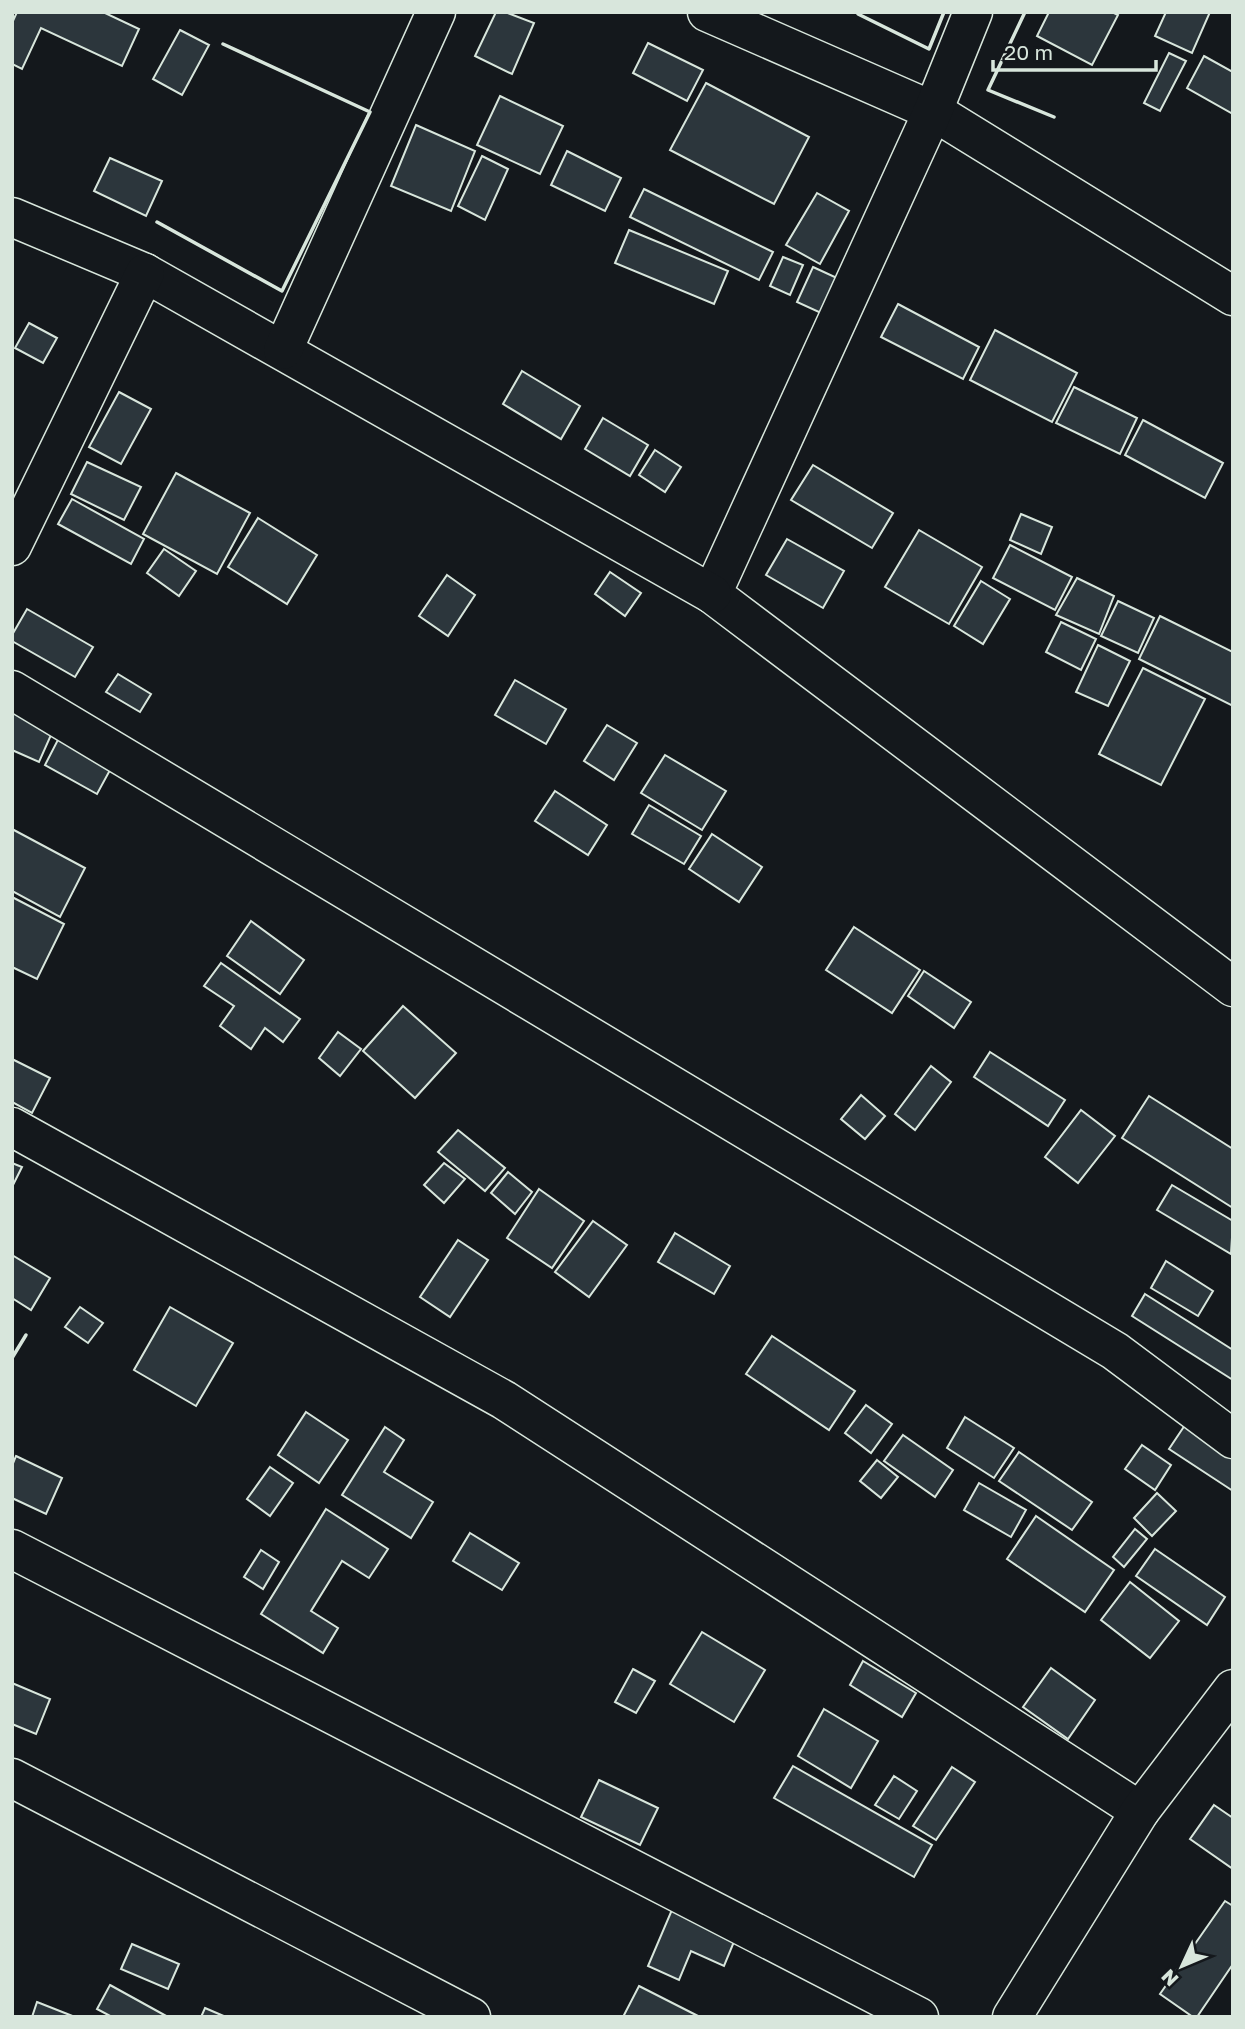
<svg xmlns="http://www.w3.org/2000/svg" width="1245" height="2029" viewBox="0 0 1245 2029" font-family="'Golos Text',sans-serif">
  <rect width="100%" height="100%" fill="#14181c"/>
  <g fill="#2c363c" stroke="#d8e6dc" stroke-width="2">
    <polygon points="17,12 103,12 139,29 122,66 41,28 22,69 12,64 12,23"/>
    <polygon points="496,12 505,12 534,23 512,74 475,56"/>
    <polygon points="1049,12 1112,12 1118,15 1092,65 1037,36"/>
    <polygon points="1166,12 1210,12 1192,53 1155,36"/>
    <polygon points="180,30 209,45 182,95 153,79"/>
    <polygon points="648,43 703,70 687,101 633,73"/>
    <polygon points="1169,53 1186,61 1160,111 1144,103"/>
    <polygon points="1204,56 1233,72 1233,114 1187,88"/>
    <polygon points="706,83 809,137 774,204 670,150"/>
    <polygon points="500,96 563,126 540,174 477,145"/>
    <polygon points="416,125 475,151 451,211 391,186"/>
    <polygon points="567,151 621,178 605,211 551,185"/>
    <polygon points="482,156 508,169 485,220 458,206"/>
    <polygon points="110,158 162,181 146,216 94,191"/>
    <polygon points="644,189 773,252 759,280 630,217"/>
    <polygon points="817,193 849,211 820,264 786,245"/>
    <polygon points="629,230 728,271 714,304 615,263"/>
    <polygon points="783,257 803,265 790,295 770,286"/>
    <polygon points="813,267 837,278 821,313 797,302"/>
    <polygon points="898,304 979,347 963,379 881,337"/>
    <polygon points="29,323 57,338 43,363 15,348"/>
    <polygon points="995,330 1077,373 1052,422 970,380"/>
    <polygon points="522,371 580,406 561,439 503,404"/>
    <polygon points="1074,387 1137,418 1120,454 1056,423"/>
    <polygon points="119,392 151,409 121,464 89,447"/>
    <polygon points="603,418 648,445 630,476 585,449"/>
    <polygon points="1143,420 1223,463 1205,498 1125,455"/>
    <polygon points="655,450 681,467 665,492 639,475"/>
    <polygon points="87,462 141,487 124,520 71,494"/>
    <polygon points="813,465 893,513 872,548 791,500"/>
    <polygon points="176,473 250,513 217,574 143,534"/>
    <polygon points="72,499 144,539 131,564 58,524"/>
    <polygon points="1021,514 1052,527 1041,554 1010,540"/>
    <polygon points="258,518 317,555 287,604 228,567"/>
    <polygon points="919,530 982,567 949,624 885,587"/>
    <polygon points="787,539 844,571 823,608 766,575"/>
    <polygon points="1010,545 1072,577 1055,610 993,578"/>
    <polygon points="164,549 196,571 179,596 147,573"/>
    <polygon points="610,572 641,593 625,616 595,594"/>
    <polygon points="447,575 475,595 448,636 419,616"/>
    <polygon points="1077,578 1114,596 1099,634 1056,615"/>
    <polygon points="981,581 1010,599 983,644 954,626"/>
    <polygon points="1118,601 1154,618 1138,653 1101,636"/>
    <polygon points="27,609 93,647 75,677 12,641 12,635"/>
    <polygon points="1160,616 1233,652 1233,706 1139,659"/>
    <polygon points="1061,622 1096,639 1081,670 1046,652"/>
    <polygon points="1098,645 1130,661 1108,706 1076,692"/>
    <polygon points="1143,668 1205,699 1161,785 1099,754"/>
    <polygon points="118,674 151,694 140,712 106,692"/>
    <polygon points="515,680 566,709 546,744 495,715"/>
    <polygon points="12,707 55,726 39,762 12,750"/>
    <polygon points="607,725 637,743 614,780 584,761"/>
    <polygon points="63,730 116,759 97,794 45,765"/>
    <polygon points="665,755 726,791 702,830 641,793"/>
    <polygon points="555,791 607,825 588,855 535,821"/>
    <polygon points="649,805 701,836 684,864 632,834"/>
    <polygon points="12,829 85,868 60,917 12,891"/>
    <polygon points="712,834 762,867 739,902 689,869"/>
    <polygon points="12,897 64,924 37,979 12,967"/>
    <polygon points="251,921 304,960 280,994 227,956"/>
    <polygon points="854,927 920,970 892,1013 826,970"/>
    <polygon points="221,963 300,1019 283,1042 265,1028 251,1049 220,1026 234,1006 204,986"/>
    <polygon points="924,971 971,1002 954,1028 908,996"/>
    <polygon points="403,1006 456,1053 415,1098 363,1051"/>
    <polygon points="338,1032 361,1049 340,1076 319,1058"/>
    <polygon points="990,1052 1065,1100 1048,1126 974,1077"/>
    <polygon points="12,1059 50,1078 32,1113 12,1102"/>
    <polygon points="931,1066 951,1082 915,1130 895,1114"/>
    <polygon points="861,1095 885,1116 865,1139 841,1119"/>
    <polygon points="1149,1096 1233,1149 1233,1208 1122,1138"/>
    <polygon points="1081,1110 1115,1136 1078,1183 1045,1157"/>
    <polygon points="458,1130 505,1168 485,1191 438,1152"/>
    <polygon points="12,1163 22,1167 12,1187"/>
    <polygon points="444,1163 465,1179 444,1203 424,1185"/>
    <polygon points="508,1172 532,1192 515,1214 491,1193"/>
    <polygon points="1172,1185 1233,1221 1231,1254 1157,1210"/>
    <polygon points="539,1189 584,1221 552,1268 507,1238"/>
    <polygon points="593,1221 627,1245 589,1297 555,1272"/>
    <polygon points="675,1233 730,1266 714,1294 658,1262"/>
    <polygon points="458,1240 488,1260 450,1317 420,1297"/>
    <polygon points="12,1255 50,1278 31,1310 12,1298"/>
    <polygon points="1166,1261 1213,1291 1198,1316 1151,1288"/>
    <polygon points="1145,1294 1233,1350 1233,1380 1132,1316"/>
    <polygon points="80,1307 103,1323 88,1343 65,1327"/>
    <polygon points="170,1307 233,1343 196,1406 134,1370"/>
    <polygon points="772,1336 855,1391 829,1430 746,1374"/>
    <polygon points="866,1405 892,1424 871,1453 845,1433"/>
    <polygon points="306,1412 348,1440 319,1483 278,1455"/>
    <polygon points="965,1417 1014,1448 994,1478 947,1448"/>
    <polygon points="1185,1425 1233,1456 1233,1491 1169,1449"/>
    <polygon points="385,1427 404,1440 384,1472 433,1502 411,1538 342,1495"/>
    <polygon points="903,1435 953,1470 935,1497 884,1461"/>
    <polygon points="1142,1445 1171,1465 1155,1490 1125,1469"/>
    <polygon points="1019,1452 1092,1502 1072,1530 999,1481"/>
    <polygon points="16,1456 62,1478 46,1514 12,1498 12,1466"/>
    <polygon points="877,1460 898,1477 881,1498 860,1481"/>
    <polygon points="270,1467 293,1483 270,1516 247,1499"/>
    <polygon points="979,1483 1026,1510 1011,1537 964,1510"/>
    <polygon points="1157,1493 1176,1511 1152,1536 1134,1518"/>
    <polygon points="326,1509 388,1549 369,1578 342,1561 311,1611 338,1628 323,1653 261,1614"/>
    <polygon points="1036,1516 1114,1570 1085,1612 1007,1559"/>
    <polygon points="1135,1529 1147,1539 1124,1567 1113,1557"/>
    <polygon points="470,1533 519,1563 502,1590 453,1561"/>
    <polygon points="1155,1549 1225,1597 1207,1625 1136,1576"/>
    <polygon points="261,1550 279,1562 263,1589 244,1577"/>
    <polygon points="1130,1582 1179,1621 1150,1658 1101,1620"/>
    <polygon points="702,1632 765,1670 734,1722 670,1684"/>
    <polygon points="863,1661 916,1693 902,1717 850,1685"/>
    <polygon points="1051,1668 1095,1700 1068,1739 1023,1707"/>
    <polygon points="633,1669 655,1681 636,1713 615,1702"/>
    <polygon points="12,1683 50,1699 36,1734 12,1724"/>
    <polygon points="824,1709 878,1741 851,1788 798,1756"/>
    <polygon points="793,1766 932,1845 914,1877 774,1798"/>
    <polygon points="952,1767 975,1782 936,1840 913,1826"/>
    <polygon points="894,1776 917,1791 899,1819 875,1805"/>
    <polygon points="599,1780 658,1808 640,1845 581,1817"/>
    <polygon points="1214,1805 1233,1818 1233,1869 1190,1839"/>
    <polygon points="1225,1901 1233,1906 1233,1964 1197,2017 1193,2017 1160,1994"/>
    <polygon points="674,1905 738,1932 724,1966 691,1951 679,1980 648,1966"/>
    <polygon points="132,1944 179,1964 168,1989 121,1969"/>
    <polygon points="110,1985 168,2017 112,2017 97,2009"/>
    <polygon points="639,1986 700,2017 623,2017"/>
    <polygon points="37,2002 75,2017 32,2017"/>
    <polygon points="205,2008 226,2017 201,2017"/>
  </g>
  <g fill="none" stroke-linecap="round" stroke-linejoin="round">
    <defs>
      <g id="minor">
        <polyline points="707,12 933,111 1233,296"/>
        <polyline points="973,12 933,111 712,594 1233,987"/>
        <polyline points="12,217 145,273 712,594"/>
        <polyline points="283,350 436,12"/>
        <polyline points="12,546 145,273"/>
        <polyline points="12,690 1115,1351 1233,1439"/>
        <polyline points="12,1127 504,1400 1140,1811"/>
        <polyline points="12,1549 919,2017"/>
        <polyline points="12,1778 471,2017"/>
        <polyline points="1012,2017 1140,1811 1233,1689"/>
      </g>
    </defs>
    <use href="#minor" stroke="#d8e6dc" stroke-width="41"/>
    <use href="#minor" stroke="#14181c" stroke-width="38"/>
    <g stroke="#d8e6dc" stroke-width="3.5">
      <polyline points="1025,12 988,90 1054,117"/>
      <polyline points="858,14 929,49 944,12"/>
      <polyline points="157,222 282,291 370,112 223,44"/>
      <polyline points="12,1358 26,1335"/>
    </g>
  </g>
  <rect width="1245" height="2029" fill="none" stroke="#d8e6dc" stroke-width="28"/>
  <g transform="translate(1182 1966) rotate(226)" stroke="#14181c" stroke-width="5" paint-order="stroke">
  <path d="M0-5L12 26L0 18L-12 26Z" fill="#d8e6dc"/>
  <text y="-10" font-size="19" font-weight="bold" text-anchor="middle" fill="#d8e6dc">N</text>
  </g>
  <path d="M993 60v10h163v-10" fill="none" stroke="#d8e6dc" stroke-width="3.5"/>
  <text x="1004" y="60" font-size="21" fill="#d8e6dc" stroke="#14181c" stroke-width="5" paint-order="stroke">20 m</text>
</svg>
